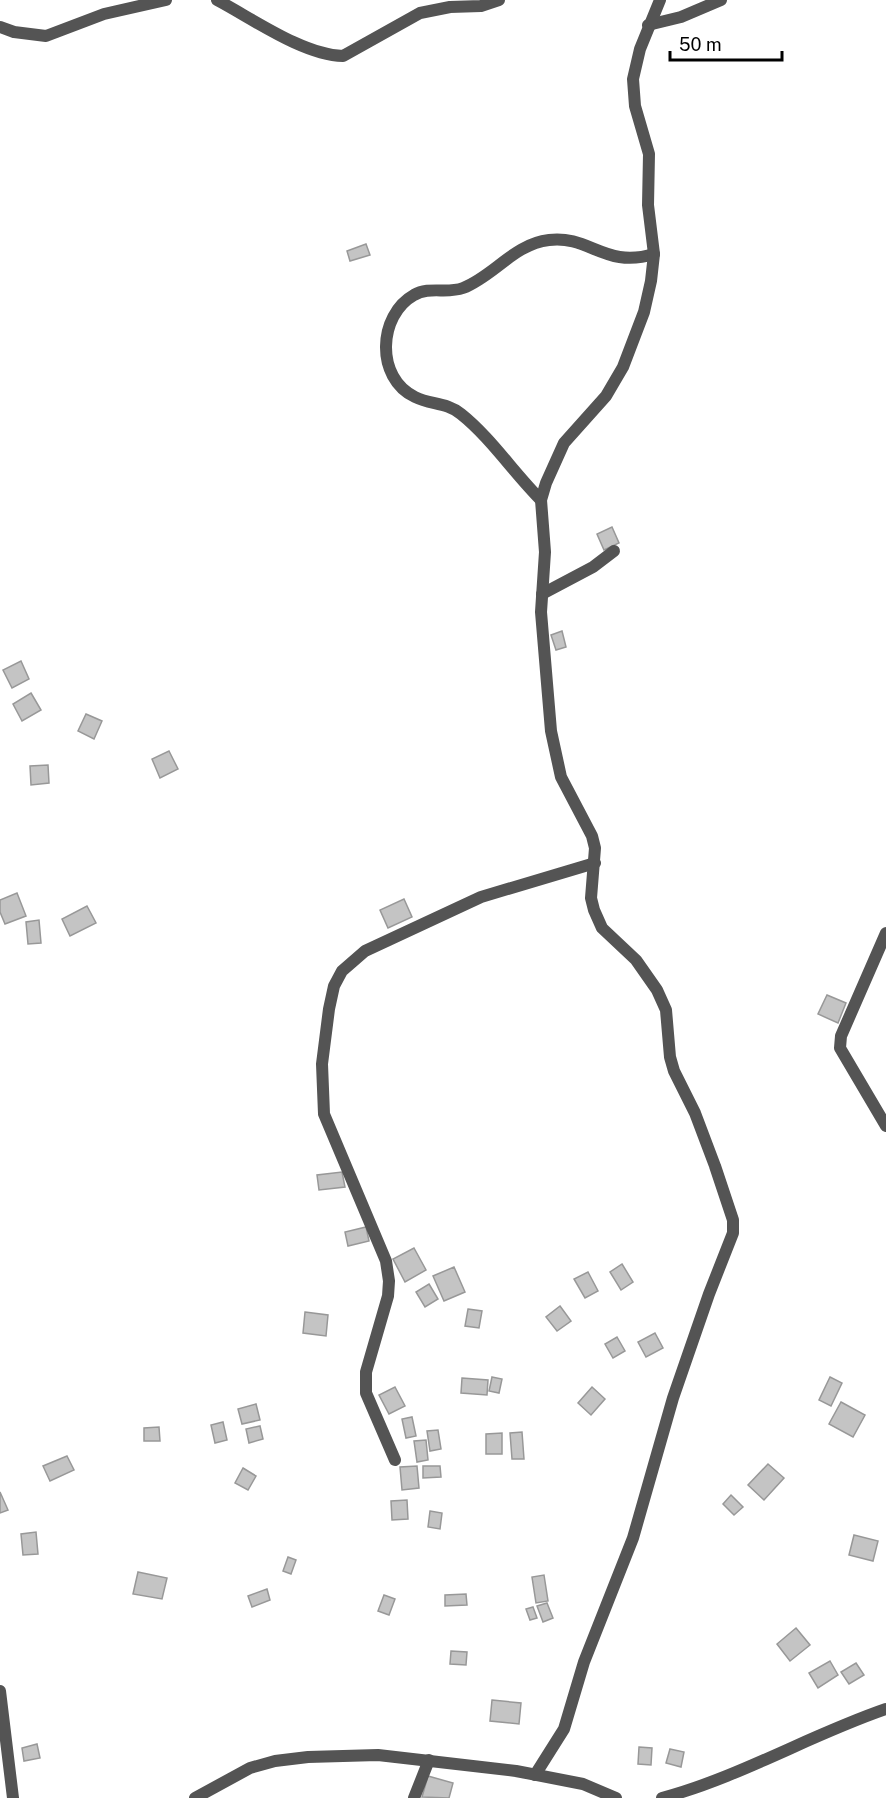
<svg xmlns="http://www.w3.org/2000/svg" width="886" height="1798" viewBox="0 0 886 1798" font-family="'Public Sans',sans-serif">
  <rect width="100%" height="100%" fill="#fff"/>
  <g fill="#c4c4c4" stroke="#989898" stroke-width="1.5">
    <polygon points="366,244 370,255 350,261 347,251"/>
    <polygon points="612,527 619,543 604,550 597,534"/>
    <polygon points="562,631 566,647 556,650 551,635"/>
    <polygon points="21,661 29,679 12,688 3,670"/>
    <polygon points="31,693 41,710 22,721 13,704"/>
    <polygon points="86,714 102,721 94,739 78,731"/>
    <polygon points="169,751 178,769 160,778 152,759"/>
    <polygon points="48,765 49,783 31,785 30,766"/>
    <polygon points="17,893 26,916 5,924 0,912 0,900"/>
    <polygon points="404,899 412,917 388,928 380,910"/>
    <polygon points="87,906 96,923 70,936 62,919"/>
    <polygon points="39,920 41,943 28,944 26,922"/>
    <polygon points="827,995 846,1003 838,1023 818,1014"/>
    <polygon points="342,1172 345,1187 319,1190 317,1175"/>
    <polygon points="366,1227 369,1241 348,1246 345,1232"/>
    <polygon points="414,1248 426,1270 405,1282 393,1259"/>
    <polygon points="622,1264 633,1282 621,1290 610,1272"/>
    <polygon points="454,1267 465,1292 444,1301 433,1276"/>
    <polygon points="588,1272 598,1291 585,1298 574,1279"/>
    <polygon points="429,1284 438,1299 425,1307 416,1292"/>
    <polygon points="560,1306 571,1321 557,1331 546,1317"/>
    <polygon points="468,1309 482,1311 479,1328 465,1326"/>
    <polygon points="305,1312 328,1315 326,1336 303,1333"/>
    <polygon points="655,1333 663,1348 646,1357 638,1342"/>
    <polygon points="617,1337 625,1351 613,1358 605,1344"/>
    <polygon points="492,1377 502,1379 499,1393 489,1391"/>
    <polygon points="830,1377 842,1383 831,1406 819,1400"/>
    <polygon points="462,1378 488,1380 487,1395 461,1393"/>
    <polygon points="395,1387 405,1406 389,1414 379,1395"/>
    <polygon points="592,1387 605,1399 591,1415 578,1403"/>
    <polygon points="841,1402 865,1415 853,1437 829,1424"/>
    <polygon points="256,1404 260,1420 242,1424 238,1409"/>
    <polygon points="412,1417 416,1436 406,1438 402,1419"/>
    <polygon points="223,1422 227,1440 215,1443 211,1425"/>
    <polygon points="260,1426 263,1439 249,1443 246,1429"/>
    <polygon points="159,1427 160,1441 144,1441 144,1428"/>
    <polygon points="438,1430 441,1449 430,1451 427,1431"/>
    <polygon points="522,1432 524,1459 512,1459 510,1433"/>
    <polygon points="502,1433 502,1454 486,1454 486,1434"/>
    <polygon points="426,1440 428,1460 417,1462 414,1441"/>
    <polygon points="67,1456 74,1470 50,1481 43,1466"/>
    <polygon points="768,1464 784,1478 764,1500 748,1485"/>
    <polygon points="417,1466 419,1488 402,1490 400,1467"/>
    <polygon points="423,1466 440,1466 441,1477 423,1478"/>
    <polygon points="243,1468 256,1476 248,1490 235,1483"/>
    <polygon points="0,1492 8,1510 0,1513"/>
    <polygon points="731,1495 743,1507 734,1515 723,1504"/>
    <polygon points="407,1500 408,1519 392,1520 391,1501"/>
    <polygon points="430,1511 442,1513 440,1529 428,1527"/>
    <polygon points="36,1532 38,1554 23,1555 21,1534"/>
    <polygon points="854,1535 878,1541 873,1561 849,1555"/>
    <polygon points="288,1557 296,1560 291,1574 283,1571"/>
    <polygon points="138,1572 167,1578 162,1599 133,1594"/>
    <polygon points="544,1575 548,1601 536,1603 532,1577"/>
    <polygon points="267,1589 270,1600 252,1607 248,1596"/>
    <polygon points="466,1594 467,1605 445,1606 445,1595"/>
    <polygon points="384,1595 395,1599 389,1615 378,1611"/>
    <polygon points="547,1603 553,1618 543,1622 537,1606"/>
    <polygon points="533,1607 537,1618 530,1620 526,1609"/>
    <polygon points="796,1628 810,1645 790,1661 777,1644"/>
    <polygon points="451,1651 467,1652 466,1665 450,1664"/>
    <polygon points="830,1661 838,1675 818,1688 809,1673"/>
    <polygon points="856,1663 864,1675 849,1684 841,1672"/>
    <polygon points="492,1700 521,1703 519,1724 490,1721"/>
    <polygon points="37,1744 40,1758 24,1761 22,1748"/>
    <polygon points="639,1747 652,1748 651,1765 638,1764"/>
    <polygon points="670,1749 684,1752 681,1767 666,1763"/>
    <polygon points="428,1776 453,1783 449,1798 422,1797"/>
  </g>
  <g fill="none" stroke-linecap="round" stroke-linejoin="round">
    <g stroke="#545454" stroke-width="12">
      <path d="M217,0C253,19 303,55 343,56L420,13L450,7L481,6L499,0"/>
      <polyline points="648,25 681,17 721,0"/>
      <polyline points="0,27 14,32 46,36 104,14 166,0"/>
      <path d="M541,500C514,473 490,437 461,414C446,402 431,405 415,397C375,378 378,315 414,295C429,286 447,294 463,288C494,276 514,244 549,240C590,235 605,269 654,254"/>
      <polyline points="542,594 593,567 614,551"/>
      <polyline points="886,933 841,1036 840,1048 886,1126"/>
      <polyline points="395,1460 366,1393 366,1372 388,1296 389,1281 386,1261 324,1114 322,1064 329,1009 334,986 342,971 365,951 481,897 595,863"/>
      <polyline points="0,1691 13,1798"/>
      <polyline points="535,1775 564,1729 584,1662 633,1538 673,1398 709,1294 733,1233 733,1220 715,1166 695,1113 674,1071 670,1057 666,1010 657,990 636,960 602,928 594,910 591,898 595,848 592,836 561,777 551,731 541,612 545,552 541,500 546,483 564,443 606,396 623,367 644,312 651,281 654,254 648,205 649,154 635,106 633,79 640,49 660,0"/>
      <polyline points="195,1798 250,1768 275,1761 308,1757 378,1755 516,1771 583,1784 616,1798"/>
      <polyline points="414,1798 429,1760"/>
      <path d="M662,1798C740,1777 810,1735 886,1709"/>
    </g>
  </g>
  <path d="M670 51v9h112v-9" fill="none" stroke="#000000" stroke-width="3"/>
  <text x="679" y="51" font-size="18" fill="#000000" stroke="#ffffff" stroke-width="4.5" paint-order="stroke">50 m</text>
</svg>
